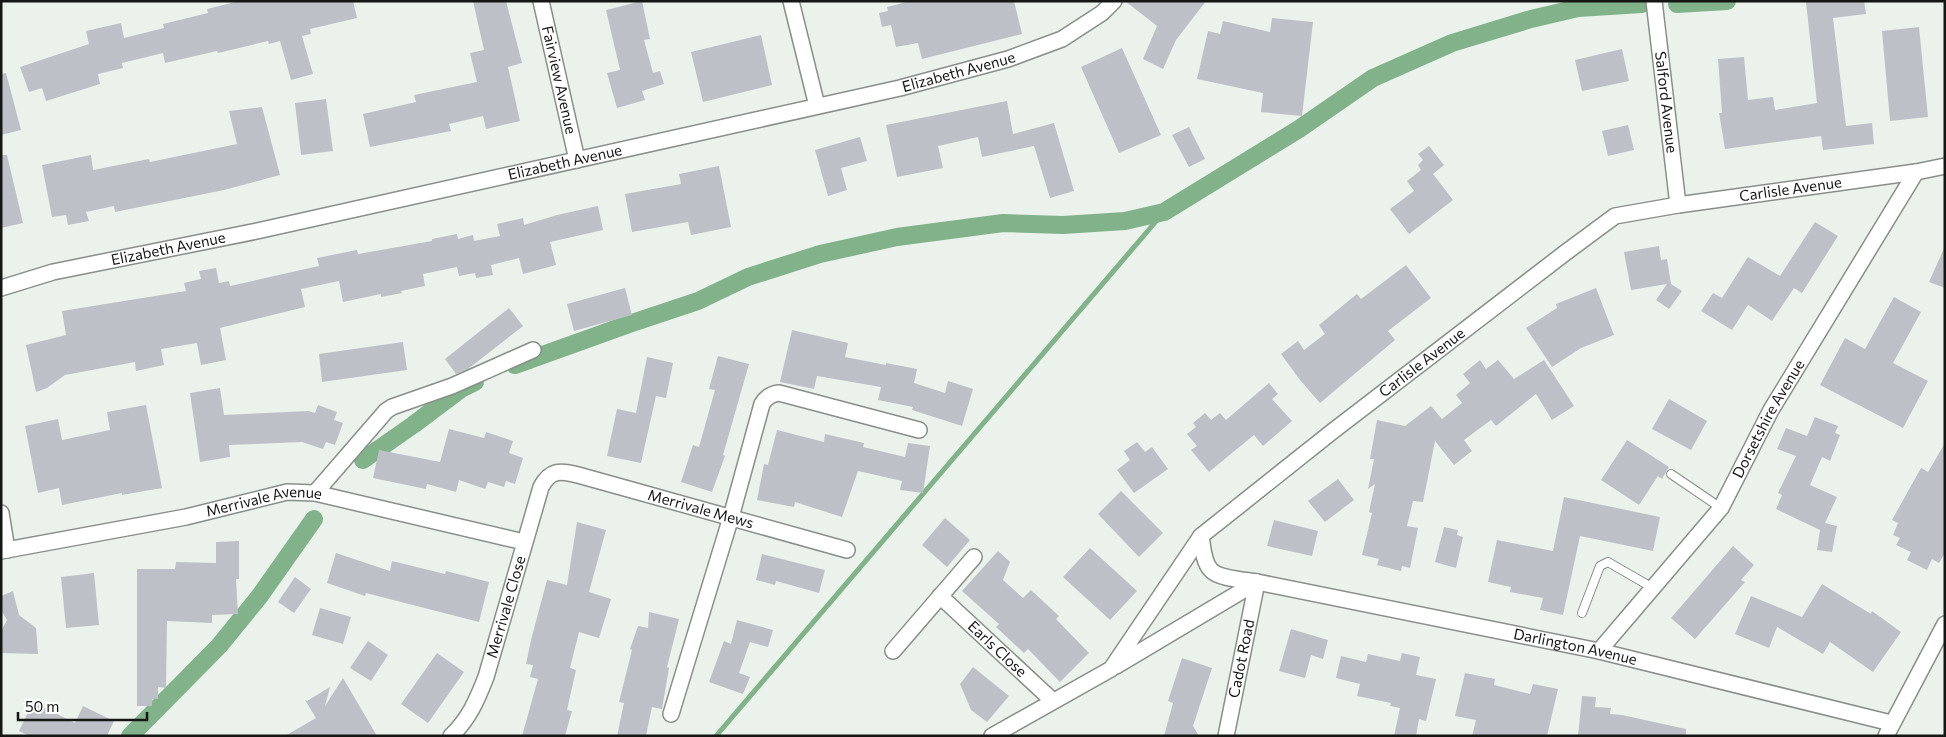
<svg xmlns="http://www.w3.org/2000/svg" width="1946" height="737" viewBox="0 0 1946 737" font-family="Commissioner,sans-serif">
  <rect width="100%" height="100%" fill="#ebf2ec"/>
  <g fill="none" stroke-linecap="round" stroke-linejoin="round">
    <polyline stroke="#81b289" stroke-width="5" points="716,736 1164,212"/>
    <g stroke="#81b289" stroke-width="18">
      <polyline points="1677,4 1727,1"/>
      <polyline points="515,365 629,324 698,301 748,277 820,254 897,237 1003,223 1063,225 1125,221 1164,212 1299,129 1373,78 1452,43 1531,19 1578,8 1642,4"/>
      <polyline points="363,460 413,425 461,389 475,382"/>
      <polyline points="130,736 219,646 259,597 314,519"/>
    </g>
  </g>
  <g fill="#bec0c8">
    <polygon points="239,1 353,1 357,18 310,29 311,34 302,36 313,74 291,80 280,41 269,44 268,41 218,53 217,51 165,63 163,53 122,63 123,68 98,74 100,84 46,101 42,88 29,92 20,67 89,44 86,31 121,23 124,38 164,28 163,24 208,13 207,9"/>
    <polygon points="473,1 506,1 522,63 508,67 520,121 486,129 483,116 449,124 451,131 370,147 363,114 416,102 414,95 477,82 470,53 484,50"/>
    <polygon points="642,1 650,39 644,40 653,73 660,71 664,84 642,91 645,100 617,108 607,73 620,70 606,10"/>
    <polygon points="910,1 1014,1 1022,34 922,59 918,43 896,47 891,25 882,27 879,13 888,11 887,7"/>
    <polygon points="1125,1 1206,1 1176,40 1163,69 1143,59 1157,26"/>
    <polygon points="1814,1 1864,1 1866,14 1833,18 1846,126 1872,123 1874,144 1823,150 1821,136 1725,149 1719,113 1722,113 1718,59 1744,57 1748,100 1773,97 1775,110 1817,103 1806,2"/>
    <polygon points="1272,18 1313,22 1302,116 1261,112 1263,93 1197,79 1208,31 1220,34 1223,21 1270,32"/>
    <polygon points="1919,27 1928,117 1890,121 1882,31"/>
    <polygon points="761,35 772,85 703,102 691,52"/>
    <polygon points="1122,48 1161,135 1119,153 1081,67"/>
    <polygon points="1622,49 1629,81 1582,91 1575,60"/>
    <polygon points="6,73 21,130 1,135 1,74"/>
    <polygon points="326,99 333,151 301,155 295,103"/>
    <polygon points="1007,101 1013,134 1054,123 1074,191 1050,198 1034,146 982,157 978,137 938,146 943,168 897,177 886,125"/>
    <polygon points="262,107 280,175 224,190 115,212 114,206 86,212 89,221 68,225 66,215 52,217 42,165 91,155 93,170 149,159 150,162 237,144 229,111"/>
    <polygon points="1628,125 1634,150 1608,156 1602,131"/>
    <polygon points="1189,127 1205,159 1189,167 1172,135"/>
    <polygon points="860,137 867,161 841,168 847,190 828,196 815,150"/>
    <polygon points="1429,146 1444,165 1433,174 1453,200 1409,234 1390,209 1414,191 1407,181 1421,170 1418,165 1423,160 1418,154"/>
    <polygon points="1,155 7,155 23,223 1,228"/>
    <polygon points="719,166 731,227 691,235 688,222 632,232 625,194 681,184 679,174"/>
    <polygon points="598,206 603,230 550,242 556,265 523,274 519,258 491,265 493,275 476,278 475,273 459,276 457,267 423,274 425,286 401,291 402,293 381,297 381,294 343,302 339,281 301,289 305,307 220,328 226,360 201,365 197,343 161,349 164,365 136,371 135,362 65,375 47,388 36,392 26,345 66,335 62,311 186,291 184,283 201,279 199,271 216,268 219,283 229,281 230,286 319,266 317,258 357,250 358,254 432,241 432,239 457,234 458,239 473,235 474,241 500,236 497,224 523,218 524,225 557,215"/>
    <polygon points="1815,222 1838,236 1802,293 1794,288 1772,321 1748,305 1732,330 1701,311 1713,293 1722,298 1748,257 1780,276"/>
    <polygon points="1659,246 1661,260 1667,259 1671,284 1682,291 1669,309 1656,300 1667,284 1631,290 1624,252"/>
    <polygon points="1945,246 1945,288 1929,282"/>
    <polygon points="1406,265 1431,298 1388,331 1395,340 1320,403 1300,380 1281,354 1298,341 1304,350 1325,334 1319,325 1357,294 1361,299"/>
    <polygon points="625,288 632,315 574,331 567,304"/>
    <polygon points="1596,288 1614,335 1581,348 1552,367 1526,328 1557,308 1556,304"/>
    <polygon points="1894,297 1921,312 1893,363 1928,381 1903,428 1820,385 1845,338 1865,349"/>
    <polygon points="509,308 523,326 468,369 456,374 445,359"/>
    <polygon points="792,330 848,343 845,357 886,365 886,363 917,369 914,383 945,393 948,381 973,389 962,426 912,410 913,407 878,400 881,387 817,376 814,389 780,382"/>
    <polygon points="403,342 407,370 322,382 319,354"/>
    <polygon points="718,356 749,364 723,455 725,456 712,492 681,482 693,445 699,447 715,390 709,389"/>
    <polygon points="647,357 673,363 666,398 656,396 641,463 607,456 617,409 636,413"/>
    <polygon points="1480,360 1486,369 1498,360 1514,379 1544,360 1574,406 1552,420 1536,394 1496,426 1491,420 1464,440 1472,451 1454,465 1435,441 1423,502 1413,501 1407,526 1418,528 1410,568 1402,566 1401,571 1377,565 1379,559 1362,555 1372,513 1369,512 1375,484 1368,489 1374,459 1370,459 1377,420 1405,426 1431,406 1442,419 1462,403 1456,395 1470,383 1463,374"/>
    <polygon points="1269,383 1278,394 1272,399 1292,421 1263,446 1254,435 1209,472 1191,450 1197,446 1187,434 1196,427 1193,423 1205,413 1211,420 1220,413 1226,420"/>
    <polygon points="220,388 224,415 309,411 315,413 318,405 337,412 334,420 343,423 335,445 326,442 323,449 302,442 229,445 230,457 200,462 190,393"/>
    <polygon points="1669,399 1707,421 1691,450 1652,429"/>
    <polygon points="146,405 162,488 122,495 122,493 62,505 59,488 38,493 25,426 58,419 62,440 110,430 107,412"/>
    <polygon points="1815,417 1838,426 1835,433 1840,435 1830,461 1822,457 1810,485 1837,497 1825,523 1837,526 1832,552 1817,550 1820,530 1776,509 1782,495 1778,493 1796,456 1777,449 1786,428 1807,436"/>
    <polygon points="449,429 484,438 486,432 513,441 509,453 523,458 515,484 506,481 504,487 488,482 485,489 459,480 456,492 427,484 426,489 373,478 379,450 440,462"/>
    <polygon points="777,430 824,442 825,434 864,443 863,447 905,457 908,443 930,446 923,493 900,490 902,481 858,471 842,517 795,502 794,507 757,500 764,464 768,465"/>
    <polygon points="1627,440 1669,467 1662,479 1658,476 1639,505 1601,480"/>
    <polygon points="1137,442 1145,452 1152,447 1168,469 1134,493 1117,470 1130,460 1124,451"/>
    <polygon points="1945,443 1945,553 1939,563 1932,559 1927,570 1907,560 1911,552 1896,545 1900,538 1893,535 1898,523 1892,520 1921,468 1928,472"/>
    <polygon points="1338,479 1354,500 1325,522 1308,501"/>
    <polygon points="1121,491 1163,533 1139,557 1098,514"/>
    <polygon points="1564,497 1660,517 1653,551 1580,536 1563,615 1540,610 1543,598 1510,592 1511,587 1488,582 1497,540 1553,551"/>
    <polygon points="945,518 970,540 947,567 922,545"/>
    <polygon points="1274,520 1318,531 1312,556 1267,546"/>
    <polygon points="577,522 606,530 589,592 611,599 599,638 579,632 570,668 576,670 567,710 572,711 565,736 522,736 538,679 530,677 533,665 526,664 531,640 547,580 567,585"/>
    <polygon points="1444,527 1458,530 1457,535 1463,537 1456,568 1435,562"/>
    <polygon points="239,541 239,579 236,579 238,614 212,615 212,623 167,621 166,688 158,687 158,699 152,699 152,706 137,706 137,569 175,569 176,562 216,563 216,542"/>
    <polygon points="1733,546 1754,565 1741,580 1745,582 1695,639 1671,618"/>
    <polygon points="1090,548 1137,591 1110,620 1063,577"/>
    <polygon points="998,551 1010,562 1003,580 1023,598 1031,590 1059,616 1056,619 1089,653 1060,682 1028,649 1024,653 996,627 999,624 962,591"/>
    <polygon points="336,553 390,571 392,561 445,574 446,571 489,582 479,622 366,593 365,596 327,583"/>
    <polygon points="762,554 825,570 819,593 776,581 775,585 756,580"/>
    <polygon points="94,573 99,625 66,628 61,577"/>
    <polygon points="295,577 311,589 294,613 278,602"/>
    <polygon points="1822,584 1871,614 1872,611 1901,632 1873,672 1830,642 1823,654 1777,627 1769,648 1735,634 1751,596 1802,617"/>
    <polygon points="13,591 19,615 36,628 38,654 1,653 1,631 7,620 1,610 1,596"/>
    <polygon points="320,608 351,617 343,644 312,635"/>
    <polygon points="649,612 679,619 667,667 669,668 662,709 652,707 646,736 617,736 624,703 619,702 632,650 630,649 638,626 648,628"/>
    <polygon points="737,620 773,630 768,647 750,642 739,673 750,677 743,694 709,682 724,641 731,644"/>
    <polygon points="1291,629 1328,640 1323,659 1311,655 1305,678 1279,671"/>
    <polygon points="368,641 388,655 371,681 350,668"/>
    <polygon points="437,653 464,672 428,723 401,704"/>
    <polygon points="1402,653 1420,657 1416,675 1436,679 1426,721 1419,719 1416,736 1394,736 1400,708 1390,706 1391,703 1357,696 1360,684 1336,678 1341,656 1366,662 1368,654 1400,661"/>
    <polygon points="1182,658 1212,668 1193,726 1199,736 1164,736 1173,703 1168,701"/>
    <polygon points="973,667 1009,696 987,722 971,710 960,684"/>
    <polygon points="1465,673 1495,679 1494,685 1530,694 1533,684 1558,689 1547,736 1472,736 1476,720 1455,716"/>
    <polygon points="343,678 377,736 285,736 316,718 305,700 307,701 330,687 325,706"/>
    <polygon points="1582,696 1596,697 1595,707 1611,708 1610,714 1622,715 1686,729 1686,736 1578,736"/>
    <polygon points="33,702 75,723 83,706 114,721 107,736 29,736 19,731"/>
  </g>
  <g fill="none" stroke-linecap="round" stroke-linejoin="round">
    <defs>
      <g id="lane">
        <polyline points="1671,474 1721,508"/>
        <polyline points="1582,613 1600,566 1608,562 1653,588"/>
      </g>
      <g id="street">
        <path id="s1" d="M541,1L577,160"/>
        <polyline points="791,1 817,106"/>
        <path id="s2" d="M1654,1L1678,205"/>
        <path id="s3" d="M1,288L53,272L257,231L900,88L1008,59L1062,39L1102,13L1114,1"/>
        <polyline points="315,493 386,411 392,407 452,386 533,350"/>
        <polyline points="1,513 7,550"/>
        <path id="s4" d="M1201,536C1203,547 1203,562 1211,570C1219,579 1245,580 1257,582L1599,651L1891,723"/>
        <path id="s5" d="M1,551L186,517L287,492L315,493L524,542"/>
        <path id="s6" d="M940,596L1053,701"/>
        <polyline points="893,651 974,557"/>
        <path id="s7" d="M1599,651L1721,508L1771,410L1916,172"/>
        <polyline points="1116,666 1257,582"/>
        <path d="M671,714L731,517L762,404C766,397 771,394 779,393L919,430"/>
        <path id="s8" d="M451,736C469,719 477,700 486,677L541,487C550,470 560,470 578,475L847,550"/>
        <path id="s9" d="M992,736L1111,669L1201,536L1333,431L1565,253L1615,216L1678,205L1916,172L1945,166"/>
        <path id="s10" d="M1226,736L1257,582"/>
        <polyline points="1886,736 1945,624"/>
      </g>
    </defs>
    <use href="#lane" stroke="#888f89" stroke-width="10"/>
    <use href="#street" stroke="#888f89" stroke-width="18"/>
    <use href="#lane" stroke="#fff" stroke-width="8"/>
    <use href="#street" stroke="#fff" stroke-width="15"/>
  </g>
  <g text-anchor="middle" stroke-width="4" stroke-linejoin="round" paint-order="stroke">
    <g font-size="15" fill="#151715" stroke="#fafffb">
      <text dy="5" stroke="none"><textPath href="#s3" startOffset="982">Elizabeth Avenue</textPath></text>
      <text dy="5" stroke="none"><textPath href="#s1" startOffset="81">Fairview Avenue</textPath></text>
      <text dy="5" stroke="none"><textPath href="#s2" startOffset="102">Salford Avenue</textPath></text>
      <text dy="5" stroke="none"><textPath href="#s3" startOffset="578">Elizabeth Avenue</textPath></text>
      <text dy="5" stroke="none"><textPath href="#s9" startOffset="998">Carlisle Avenue</textPath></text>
      <text dy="5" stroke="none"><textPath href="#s3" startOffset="172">Elizabeth Avenue</textPath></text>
      <text dy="5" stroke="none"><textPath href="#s9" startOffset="578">Carlisle Avenue</textPath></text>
      <text dy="5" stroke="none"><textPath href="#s7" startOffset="289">Dorsetshire Avenue</textPath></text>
      <text dy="5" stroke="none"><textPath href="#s5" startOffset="268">Merrivale Avenue</textPath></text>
      <text dy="5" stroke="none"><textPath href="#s8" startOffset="438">Merrivale Mews</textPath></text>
      <text dy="5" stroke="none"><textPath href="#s8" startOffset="142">Merrivale Close</textPath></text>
      <text dy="5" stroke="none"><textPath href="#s4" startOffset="409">Darlington Avenue</textPath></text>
      <text dy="5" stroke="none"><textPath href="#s6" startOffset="78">Earls Close</textPath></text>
      <text dy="5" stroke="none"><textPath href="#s10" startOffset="79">Cadot Road</textPath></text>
    </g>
  </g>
  <rect width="1946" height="737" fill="none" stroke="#151715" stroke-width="5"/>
  <path d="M18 712v8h129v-8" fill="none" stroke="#151715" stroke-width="2.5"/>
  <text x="25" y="712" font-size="15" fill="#151715" stroke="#fafffb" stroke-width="4" paint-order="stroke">50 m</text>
</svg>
